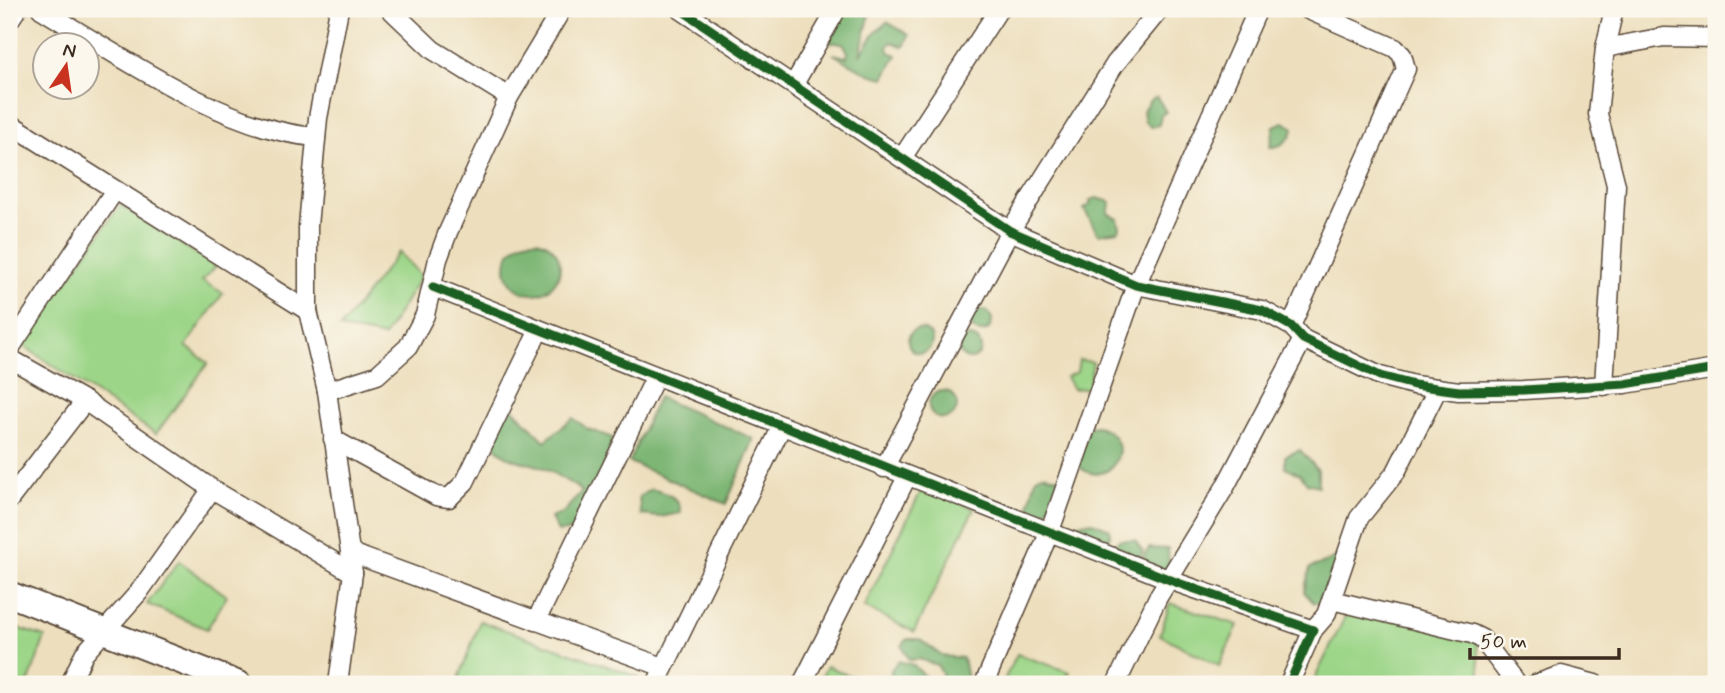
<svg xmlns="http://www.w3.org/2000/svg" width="1725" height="693" viewBox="0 0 1725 693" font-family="Mynerve,sans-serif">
  <rect width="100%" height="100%" fill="#fbf7ec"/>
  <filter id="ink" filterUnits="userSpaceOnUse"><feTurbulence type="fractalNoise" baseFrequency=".0143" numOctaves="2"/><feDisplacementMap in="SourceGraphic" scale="14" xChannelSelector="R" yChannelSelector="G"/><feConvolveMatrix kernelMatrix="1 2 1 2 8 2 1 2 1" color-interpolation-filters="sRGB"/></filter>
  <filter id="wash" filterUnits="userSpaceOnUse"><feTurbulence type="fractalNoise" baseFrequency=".00686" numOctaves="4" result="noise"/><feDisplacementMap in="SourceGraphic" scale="28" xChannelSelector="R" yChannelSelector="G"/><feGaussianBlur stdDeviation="1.57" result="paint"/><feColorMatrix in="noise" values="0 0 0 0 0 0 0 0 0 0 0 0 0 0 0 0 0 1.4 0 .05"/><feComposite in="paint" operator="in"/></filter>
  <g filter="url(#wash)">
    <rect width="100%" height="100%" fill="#eddfbd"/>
    <g fill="#9cd588" stroke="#6c8053" stroke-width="2">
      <polygon points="120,205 216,266 202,281 223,293 186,346 208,363 156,434 22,345"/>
      <polygon points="399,252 421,276 384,337 340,328"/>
      <polygon points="1079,360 1093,362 1088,388 1073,389 1066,377 1077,372"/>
      <polygon points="924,485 974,509 914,632 864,607"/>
      <polygon points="179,561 227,596 207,629 147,604"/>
      <polygon points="1170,603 1238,625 1219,666 1160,635"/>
      <polygon points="1350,607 1477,639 1481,684 1312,684"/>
      <polygon points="480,621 639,677 636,684 457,684"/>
      <polygon points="9,625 45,637 28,684 9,684"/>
      <polygon points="1017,654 1070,672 1064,684 1002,684"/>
      <polygon points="827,666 869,684 818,684"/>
    </g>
    <g fill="#7db674" stroke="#5c7049" stroke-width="2">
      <polygon points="843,9 859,9 869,17 860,55 875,33 887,22 909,35 904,47 892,42 888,46 889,52 897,55 884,78 869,74 833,54 847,57 848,52 843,43 830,43 830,35"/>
      <polygon points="1157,97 1166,112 1161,115 1159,125 1151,127 1145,122 1143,111 1151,99"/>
      <path d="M1283,122L1293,127C1293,138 1281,148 1270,147L1274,126Z"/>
      <polygon points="1097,198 1111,202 1108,213 1118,219 1120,228 1118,231 1098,234 1084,209 1090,205 1090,200"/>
      <circle cx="533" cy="267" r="27"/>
      <circle cx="981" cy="321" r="11"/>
      <circle cx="920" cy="341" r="12"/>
      <circle cx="970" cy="348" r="11"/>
      <circle cx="943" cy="405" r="14"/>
      <polygon points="658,397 754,439 726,504 629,462"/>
      <path d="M510,406L545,441L573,418L588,429L613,438L585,529L558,532L551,518L564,512L582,491C571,483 559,477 548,470C527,458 501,466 492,437Z"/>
      <path d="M1097,426C1142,439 1108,496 1076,464L1089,427Z"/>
      <polygon points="1300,450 1318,470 1318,486 1307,483 1300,474 1285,467 1285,456"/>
      <polygon points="1043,474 1063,479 1047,512 1036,513 1029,506 1036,477"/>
      <path d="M651,489C665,493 680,496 681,513L660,517L641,515L639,497Z"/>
      <polygon points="1092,522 1110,529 1110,537 1097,551 1074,537 1074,529 1078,523"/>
      <polygon points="1119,540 1135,540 1143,552 1138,559 1112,549"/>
      <polygon points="1149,548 1168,549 1169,567 1165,572 1134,572"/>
      <polygon points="1334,559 1340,559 1324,602 1314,603 1304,592 1310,568"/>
      <polygon points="907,639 919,639 942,656 963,658 968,684 942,684 942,673 937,665 919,659 909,660 902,646"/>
      <polygon points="898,661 913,665 926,677 924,684 890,684 891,670"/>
    </g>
  </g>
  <g filter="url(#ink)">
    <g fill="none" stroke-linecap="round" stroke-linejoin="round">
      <defs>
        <g id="street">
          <path d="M41,9C118,55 227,131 316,137"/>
          <polyline points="390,9 433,50 509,97"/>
          <polyline points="680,9 1010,231 1136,285 1262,310 1291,326 1303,339 1380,376 1414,385 1459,391 1524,390 1625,384 1716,369"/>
          <polyline points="9,21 17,9"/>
          <polyline points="1605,48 1664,37 1716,38"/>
          <polyline points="794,84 837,9"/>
          <polyline points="9,123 308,311"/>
          <polyline points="902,158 999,9"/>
          <polyline points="433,287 1178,583 1313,630 1289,684"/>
          <polyline points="1291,326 1406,69 1402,55 1395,48 1306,9"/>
          <polyline points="9,350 115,190"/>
          <polyline points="9,358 85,401 212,489 353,573"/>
          <polyline points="1604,386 1616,185 1598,114 1605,48 1614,9"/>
          <polyline points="327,391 377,375 408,347 425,315 438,259 448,232 509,97 562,9"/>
          <polyline points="333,439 436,496 449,498 465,482 539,330"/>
          <polyline points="884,468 1010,231 1115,64 1160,9"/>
          <polyline points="9,500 85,401"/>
          <polyline points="351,553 663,667"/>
          <polyline points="1332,600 1472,634 1482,639 1516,684"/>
          <polyline points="536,621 656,376"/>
          <polyline points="1313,630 1326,615 1359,518 1396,472 1438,388"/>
          <polyline points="70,684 84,654 139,592 212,489"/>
          <polyline points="338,684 353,573 327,391 308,311 308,226 318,118 339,9"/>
          <polyline points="656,684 781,428"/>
          <polyline points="802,684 907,477"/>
          <polyline points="984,684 1050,531 1136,285 1258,9"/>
          <polyline points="1116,684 1158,597 1225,487 1303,339"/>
          <polyline points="1536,684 1561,675 1595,684"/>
        </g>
        <polyline id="secondary" points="9,594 239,684"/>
      </defs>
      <use href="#street" stroke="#564536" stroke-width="21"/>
      <use href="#secondary" stroke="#564536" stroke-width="28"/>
      <use href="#street" stroke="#fff" stroke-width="18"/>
      <use href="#secondary" stroke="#fff" stroke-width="24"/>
      <defs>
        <g id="cycleway">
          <polyline points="680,9 1010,231 1136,285 1262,310 1291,326 1303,339 1380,376 1414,385 1459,391 1524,390 1625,384 1716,369"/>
          <polyline points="433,287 1178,583 1313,630 1289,684"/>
        </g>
      </defs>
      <use href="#cycleway" stroke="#fbf7ec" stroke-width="13"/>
      <use href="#cycleway" stroke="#1b5e20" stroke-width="9"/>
    </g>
  </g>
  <rect width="1725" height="693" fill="none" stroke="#fbf7ec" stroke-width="35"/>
  <g transform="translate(66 66) rotate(13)"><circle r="33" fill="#fbf7ec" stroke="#aea59a" stroke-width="2"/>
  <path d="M0-5L12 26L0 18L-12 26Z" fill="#c8321e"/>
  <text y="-10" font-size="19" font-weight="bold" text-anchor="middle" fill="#3b2a1e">N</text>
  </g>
  <path d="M1470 648v10h149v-10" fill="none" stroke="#3b2a1e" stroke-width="3.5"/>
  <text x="1480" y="648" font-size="21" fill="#3b2a1e" stroke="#fbf7ec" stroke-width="5" paint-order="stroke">50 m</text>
</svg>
